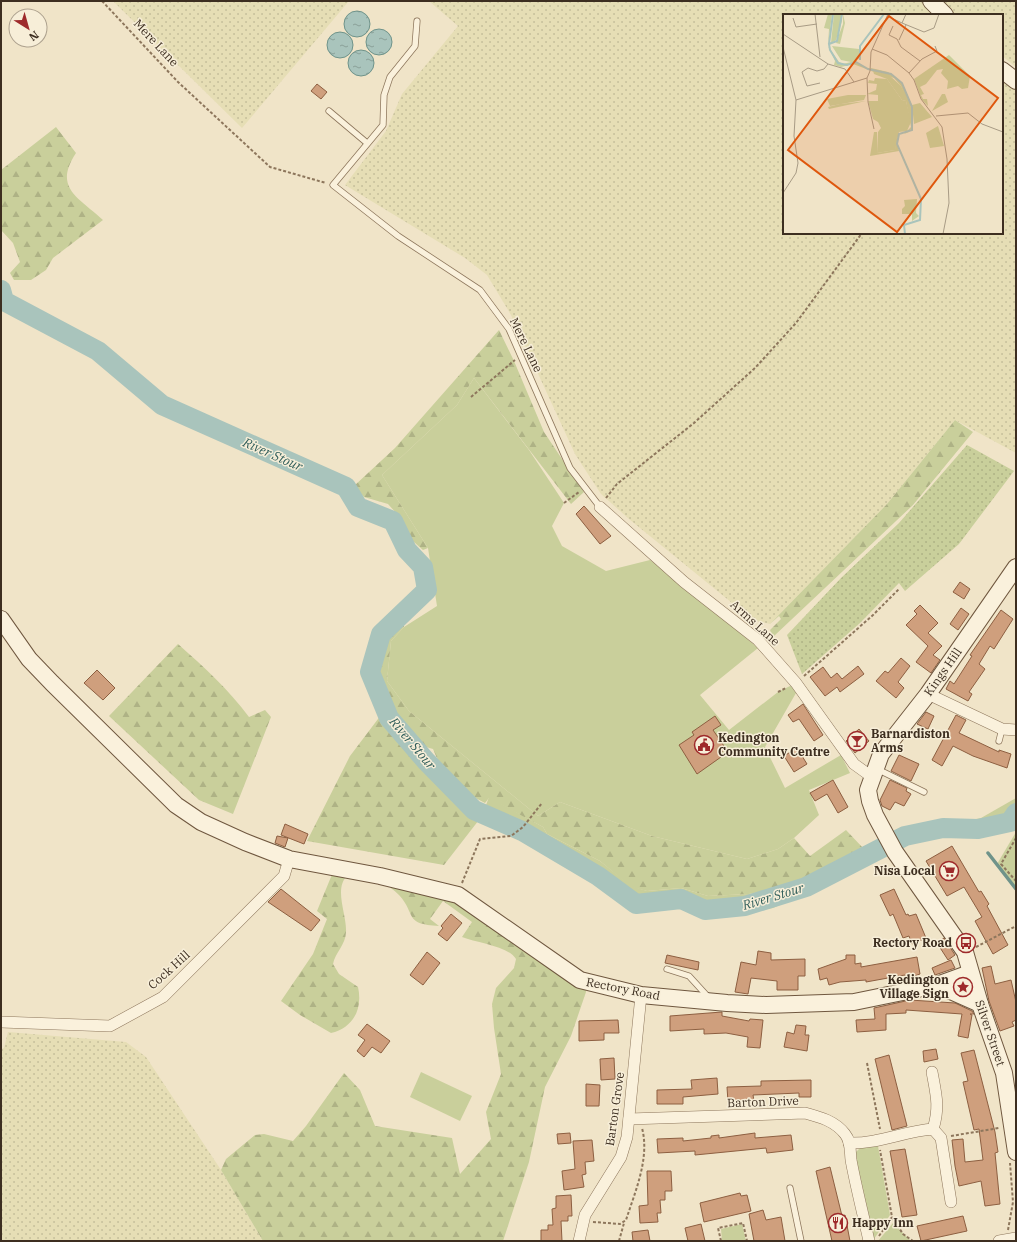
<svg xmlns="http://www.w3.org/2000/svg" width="1017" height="1242" viewBox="0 0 1017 1242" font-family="'IBM Plex Serif',serif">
  <defs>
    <pattern id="farmland-dots" width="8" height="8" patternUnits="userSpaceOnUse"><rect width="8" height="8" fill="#e6deb5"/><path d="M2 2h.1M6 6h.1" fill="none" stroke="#c6bf9b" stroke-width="1.8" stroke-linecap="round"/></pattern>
    <pattern id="forest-firs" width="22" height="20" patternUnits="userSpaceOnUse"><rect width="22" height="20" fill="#c9cf9b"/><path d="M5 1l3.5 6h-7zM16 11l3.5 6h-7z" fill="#aeb285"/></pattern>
    <pattern id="garden-dots" width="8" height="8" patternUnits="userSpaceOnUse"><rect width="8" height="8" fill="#c9cf9b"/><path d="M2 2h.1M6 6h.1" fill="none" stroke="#aeb285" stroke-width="1.8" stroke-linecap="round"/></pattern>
    <pattern id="water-ripples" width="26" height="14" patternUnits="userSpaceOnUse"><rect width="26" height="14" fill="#a9c4bc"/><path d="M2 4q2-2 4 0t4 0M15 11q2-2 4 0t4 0" fill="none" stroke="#8ba098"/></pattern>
  </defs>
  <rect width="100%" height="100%" fill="#f0e4c8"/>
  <g fill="url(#farmland-dots)">
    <polygon points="113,1 349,1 242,128"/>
    <polygon points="429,1 922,1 937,15 784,15 784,233 1002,233 1002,74 1016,85 1016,453 955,420 887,504 770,624 753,620 629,519 601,494 575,454 511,315 487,275 465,258 345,185 386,131 402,94 458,26"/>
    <polygon points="941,1 1016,1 1016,67 1002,56 1002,15 955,15"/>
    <polygon points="8,1032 126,1042 146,1057 221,1170 263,1241 1,1241 1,1049 4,1048"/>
  </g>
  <g fill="#c9cf9b">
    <polygon points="474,378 529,450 564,503 552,526 562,546 606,571 650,560 693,593 758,648 700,695 729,730 778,692 796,683 796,693 765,747 785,788 841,755 850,773 809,790 819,815 794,838 778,849 747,859 652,836 560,802 538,816 409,711 387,681 391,641 404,627 437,606 428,548 382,475 457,405"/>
    <polygon points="489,797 543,827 547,834 600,861 631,886 647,891 681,888 708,896 749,894 763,891 820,873 881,839 889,852 877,855 809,892 773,908 736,914 702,911 679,905 640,907 626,902 593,878 482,816"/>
    <path d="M1016,798V822C993,845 979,830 953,833C935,835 915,840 899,846L891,836L981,818Z"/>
    <polygon points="1016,832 1016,889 997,864"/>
    <polygon points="421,1072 472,1096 460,1121 410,1097"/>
    <polygon points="878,1146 890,1215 874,1239 857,1164 856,1152 860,1148"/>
    <polygon points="893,1223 911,1241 878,1241"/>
    <polygon points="742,1224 746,1241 722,1241 721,1229"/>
  </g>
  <g fill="url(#forest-firs)">
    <path d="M56,127L76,153C53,188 78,197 103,220L53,258L46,270L31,280H14L10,273L20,262L13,243L1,230V170Z"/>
    <polygon points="499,330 514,361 544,432 584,492 571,504 474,378 457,405 382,475 428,548 423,550 406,535 397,514 388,504 364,497 354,486 395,448"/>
    <polygon points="955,420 973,432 913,505 773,637 770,630 781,619 779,616 770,624 887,504"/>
    <path d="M401,613L404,627L391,641L387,681L409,711L538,816L560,802L652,836L747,859L778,849L794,838L810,856L846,830L863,848L820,873L763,891L749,894L708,896L681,888L647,891L631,887L600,861L547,834L543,827L489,798L485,803L464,792L439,763L433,749C414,745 403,728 396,711L391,710L381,695L376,666L378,645L383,634Z"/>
    <path d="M178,644C204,667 229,690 249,717L265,710L271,717L233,814L199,800L109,716Z"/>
    <polygon points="381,715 388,726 456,797 462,801 474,806 482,816 444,865 307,841 350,756"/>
    <path d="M333,872L348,875C333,888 347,914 346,932C346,944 335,953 333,964L339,974L358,987C363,1009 353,1028 331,1033L300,1015L281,1001L313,954L327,919L317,911Z"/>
    <path d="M382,881L445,892L585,985L586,992L571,1036L545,1087L529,1162L503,1241H263L221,1170L226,1159L255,1135L264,1134L293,1141L306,1126L344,1073L360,1090L375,1126L452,1138L460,1174L491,1139L486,1112L501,1074L494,1028L492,1004L496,988L514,968L516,959C508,946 477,943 462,937L472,922L443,901L430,919L439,926C403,924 417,915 399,895C394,890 387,885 382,881Z"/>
  </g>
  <polygon fill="url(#garden-dots)" points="967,445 1014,471 959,544 905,591 899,583 860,623 802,674 787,635 841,578 899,523"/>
  <g fill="url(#water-ripples)" stroke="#6f938a">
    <circle cx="357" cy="24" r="13"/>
    <circle cx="379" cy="42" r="13"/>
    <circle cx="340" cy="45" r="13"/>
    <circle cx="361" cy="63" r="13"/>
  </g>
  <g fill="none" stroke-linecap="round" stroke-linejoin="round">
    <polyline stroke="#6f938a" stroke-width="3.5" points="988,853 1016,889"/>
    <polyline stroke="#a9c4bc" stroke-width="20" points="1,290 4,301 98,351 162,405 346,487 358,507 393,521 407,550 423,567 427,590 381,634 370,672 389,718 426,761 474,810 522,831 598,876 636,904 681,899 705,910 745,906 806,887 905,836 943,828 978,829 1010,822 1016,813"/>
  </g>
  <g fill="#cf9f7d" stroke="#8d5f41">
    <polygon points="317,84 327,92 321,99 311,91"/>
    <polygon points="584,506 611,536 600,544 576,514"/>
    <polygon points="960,582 970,589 964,599 953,592"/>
    <polygon points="920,605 938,623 928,633 942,646 933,655 940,660 931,673 916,662 928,646 906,625 917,614 914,611"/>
    <polygon points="961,608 969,614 958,630 950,624"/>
    <polygon points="1001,610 1013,619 994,649 990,646 979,664 985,669 969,692 972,694 968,701 946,689 950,681 954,684 972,656 970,655"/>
    <polygon points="901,658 910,666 898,682 904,688 896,698 876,681 885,671 888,673"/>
    <polygon points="858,666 864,674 840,692 837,687 825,696 810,677 823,667 831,678 837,673 842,679"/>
    <polygon points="97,670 115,688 103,700 84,683"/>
    <polygon points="803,704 823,735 814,741 799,719 793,722 788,715"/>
    <polygon points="926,712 934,716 928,729 917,724"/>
    <polygon points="956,715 966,720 959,733 999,752 999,750 1011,754 1007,768 973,756 953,746 942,766 932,760"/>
    <polygon points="715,716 721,725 713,730 726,749 719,754 721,757 697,774 679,745 694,735 692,732"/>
    <polygon points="859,729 869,741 855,753 846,741"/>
    <polygon points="797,748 807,764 794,772 784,756"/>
    <polygon points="899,755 919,764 911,781 891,771"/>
    <polygon points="833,780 848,807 838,813 827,794 815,801 810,793"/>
    <polygon points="890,780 907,788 906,791 911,794 904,806 895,802 890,810 882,806 880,800"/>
    <polygon points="285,824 308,834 304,844 281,835"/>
    <polygon points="277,836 288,838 285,847 275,843"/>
    <polygon points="952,846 979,892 981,891 989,904 987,906 1008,945 993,954 975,921 982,917 964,887 947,896 926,861"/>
    <polygon points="281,889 320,920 311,931 268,902"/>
    <polygon points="894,889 906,915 908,914 909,916 916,914 926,938 912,944 909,936 903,938 893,914 890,916 880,895"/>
    <polygon points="451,914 462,923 447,941 438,934 443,928 441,926"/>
    <polygon points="944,938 955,955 948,960 937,943"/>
    <polygon points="758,951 771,953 771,960 805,959 805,976 798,976 798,990 777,990 777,981 751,978 748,994 735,992 741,962 756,965"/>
    <polygon points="427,952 440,963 423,985 410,975"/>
    <polygon points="667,955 699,962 698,970 665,963"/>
    <polygon points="846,955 855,955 855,964 861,963 861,967 917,957 920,974 906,979 905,975 899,976 866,982 866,980 840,982 829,985 827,978 820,980 818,969 846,959"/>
    <polygon points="951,960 955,968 935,975 932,968"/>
    <polygon points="991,966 995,984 1011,980 1016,1002 1016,1020 1012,1022 1014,1026 1000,1031 989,1001 982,968"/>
    <polygon points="910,1000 955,1003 972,1011 974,1014 970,1014 972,1015 968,1038 958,1036 962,1014 906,1010 906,1013 886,1014 886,1030 857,1032 856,1020 875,1019 874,1008"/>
    <polygon points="722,1012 722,1016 749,1021 750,1019 763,1020 760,1048 747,1047 748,1037 726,1033 704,1034 704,1029 670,1031 670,1016"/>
    <polygon points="618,1020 619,1033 604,1033 604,1040 579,1041 579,1021"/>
    <polygon points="367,1024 390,1041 381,1053 372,1047 364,1057 357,1051 365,1040 358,1035"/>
    <polygon points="796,1025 806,1026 805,1035 809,1035 807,1051 784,1047 787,1032 794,1034"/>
    <polygon points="936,1049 938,1059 924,1062 923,1051"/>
    <polygon points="974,1050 995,1132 998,1152 995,1153 1000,1204 985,1206 981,1181 959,1186 955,1166 952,1140 963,1139 965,1162 983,1160 979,1129 974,1130 963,1082 968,1081 961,1053"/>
    <polygon points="889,1055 907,1126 892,1130 875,1059"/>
    <polygon points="614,1058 615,1079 601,1080 600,1059"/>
    <polygon points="717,1078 718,1094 683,1097 683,1104 657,1104 657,1090 692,1089 691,1080"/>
    <polygon points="811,1080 811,1097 799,1097 799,1093 753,1095 754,1101 728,1102 727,1087 761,1086 761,1081"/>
    <polygon points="586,1084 600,1085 599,1106 586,1106"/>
    <polygon points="570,1133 571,1143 558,1144 557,1134"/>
    <polygon points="755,1133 755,1138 791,1135 793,1150 767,1153 766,1148 695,1155 695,1151 658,1153 657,1139 683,1138 683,1141 711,1138 711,1136 719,1135 719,1138"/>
    <polygon points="592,1140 594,1161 585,1162 586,1174 582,1175 584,1187 564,1190 562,1171 575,1169 573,1141"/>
    <polygon points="905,1149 917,1215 902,1217 890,1151"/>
    <polygon points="830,1167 842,1216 845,1215 850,1241 832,1241 816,1171"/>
    <polygon points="647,1171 671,1171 672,1191 665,1191 665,1200 660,1200 661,1213 657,1213 658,1222 640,1223 639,1206 648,1205"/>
    <polygon points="740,1193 741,1196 747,1195 751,1211 704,1222 700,1203"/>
    <polygon points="571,1195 572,1216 568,1216 568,1221 561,1221 562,1241 541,1241 541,1230 548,1230 548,1225 553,1225 552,1209 556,1208 556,1196"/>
    <polygon points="763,1210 766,1220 781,1217 785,1241 754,1241 749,1214"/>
    <polygon points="963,1216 967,1231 921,1241 917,1226"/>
    <polygon points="701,1224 705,1241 688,1241 685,1228"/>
    <polygon points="648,1230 650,1241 633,1241 632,1232"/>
  </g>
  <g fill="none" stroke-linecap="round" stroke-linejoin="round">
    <defs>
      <g id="lane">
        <polyline points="417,21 415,46 390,77 384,95 383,125 333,185 398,236 480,290 509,329 570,468 600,507"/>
        <polyline points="329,111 367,143"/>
        <polyline points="999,741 1002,729"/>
        <polyline points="877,769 924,792"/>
        <polyline points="667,969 689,976 710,999"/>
        <polyline points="790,1188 801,1241"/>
      </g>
      <g id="street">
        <polyline points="600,507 684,582 758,640 796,683 854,764 872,777"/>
        <polyline points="928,694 1002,729 1016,730"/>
        <polyline points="1,1022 110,1026 163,997 284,876 289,859"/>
        <path d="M932,1072C936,1094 940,1107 933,1129"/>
        <path d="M629,1119L805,1113C820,1117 835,1121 845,1134C851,1141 850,1151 851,1160C856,1187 863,1214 869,1241"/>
        <path d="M849,1143C878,1144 905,1131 933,1129L941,1138L951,1202"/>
        <polyline points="579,1241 585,1215 621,1157 627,1137 641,995"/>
        <polyline points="999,1241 1016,1238"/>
      </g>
      <g id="secondary">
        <polyline points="931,1 945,15"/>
        <polyline points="1002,70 1016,81"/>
        <polyline points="1016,567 928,694 881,754 868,790 870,801 875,815 895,852 965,952 980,1004 1004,1073 1016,1152"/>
        <polyline points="1,619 29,659 52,683 176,805 201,822 245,842 289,859 380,876 458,895 580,980 641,995 727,1003 766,1005 854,1002 937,985 970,973"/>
        <polyline points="937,985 980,1004"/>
      </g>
    </defs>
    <use href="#lane" stroke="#8d765c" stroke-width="7"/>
    <use href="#street" stroke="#8d765c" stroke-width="12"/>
    <use href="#secondary" stroke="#6f573f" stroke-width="18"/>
    <g stroke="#8d765c" stroke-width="2" stroke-dasharray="3 2" stroke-linecap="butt">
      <polyline points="102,1 178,82 270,167 326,183"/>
      <polyline points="471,397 515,360"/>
      <polyline points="606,498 617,484 694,423 755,368 796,323 862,233"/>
      <polyline points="564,503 579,492"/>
      <polyline points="804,676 873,615 899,589"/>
      <polyline points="778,692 786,688"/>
      <polyline points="1016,838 1001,864 1016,881"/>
      <polyline points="462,883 480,839 511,836 523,827 542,803"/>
      <polyline points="976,947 1016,926"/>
      <polyline points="867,1063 880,1129"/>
      <polyline points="951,1136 999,1128"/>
      <polyline points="892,1217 903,1234 913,1241"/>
      <path d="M593,1222L620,1224L626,1220C635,1192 650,1158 642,1128"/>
      <polyline points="1008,1230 1013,1202 1010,1163"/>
      <polyline points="879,1236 892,1217 880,1150"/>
      <polyline points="619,1241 624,1223"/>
      <polyline points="721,1241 718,1228 743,1223 747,1241"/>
    </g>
    <use href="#lane" stroke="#faf1dc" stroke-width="5.5"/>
    <use href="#street" stroke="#faf1dc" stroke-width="11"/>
    <use href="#secondary" stroke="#faf1dc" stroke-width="16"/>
  </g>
  <defs>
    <symbol id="bar-ring" viewBox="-11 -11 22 22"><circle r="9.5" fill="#f7eed8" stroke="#9e2a2b" stroke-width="1.5"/><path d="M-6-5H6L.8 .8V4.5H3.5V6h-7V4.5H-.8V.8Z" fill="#9e2a2b"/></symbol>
    <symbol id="civic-ring" viewBox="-11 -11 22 22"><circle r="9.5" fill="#f7eed8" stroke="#9e2a2b" stroke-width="1.5"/><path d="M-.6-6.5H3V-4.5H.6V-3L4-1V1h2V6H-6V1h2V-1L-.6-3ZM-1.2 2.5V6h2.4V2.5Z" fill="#9e2a2b"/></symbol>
    <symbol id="supermarket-ring" viewBox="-11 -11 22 22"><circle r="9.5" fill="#f7eed8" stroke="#9e2a2b" stroke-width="1.5"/><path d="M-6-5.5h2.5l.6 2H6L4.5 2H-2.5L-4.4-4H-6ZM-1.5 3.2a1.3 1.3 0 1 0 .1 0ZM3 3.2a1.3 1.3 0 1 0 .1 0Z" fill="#9e2a2b"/></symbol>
    <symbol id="bus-ring" viewBox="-11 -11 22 22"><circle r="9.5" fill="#f7eed8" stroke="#9e2a2b" stroke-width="1.5"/><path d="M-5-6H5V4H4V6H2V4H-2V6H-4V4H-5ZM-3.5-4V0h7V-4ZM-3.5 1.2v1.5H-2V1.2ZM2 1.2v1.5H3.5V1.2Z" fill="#9e2a2b"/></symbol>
    <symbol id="sight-ring" viewBox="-11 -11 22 22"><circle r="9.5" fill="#f7eed8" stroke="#9e2a2b" stroke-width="1.5"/><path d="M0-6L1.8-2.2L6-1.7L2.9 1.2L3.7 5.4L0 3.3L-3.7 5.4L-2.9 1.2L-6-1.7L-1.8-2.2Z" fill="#9e2a2b"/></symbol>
    <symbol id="restaurant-ring" viewBox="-11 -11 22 22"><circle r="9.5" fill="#f7eed8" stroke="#9e2a2b" stroke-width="1.5"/><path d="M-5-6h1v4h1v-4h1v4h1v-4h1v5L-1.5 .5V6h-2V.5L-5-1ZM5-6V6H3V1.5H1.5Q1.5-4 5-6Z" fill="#9e2a2b"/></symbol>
  </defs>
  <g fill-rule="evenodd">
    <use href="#bar-ring" x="846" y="730" width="22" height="22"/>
    <use href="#civic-ring" x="693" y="734" width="22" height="22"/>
    <use href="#supermarket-ring" x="938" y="860" width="22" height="22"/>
    <use href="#bus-ring" x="955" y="932" width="22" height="22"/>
    <use href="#sight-ring" x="952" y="976" width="22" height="22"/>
    <use href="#restaurant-ring" x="827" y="1212" width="22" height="22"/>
  </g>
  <g text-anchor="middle" stroke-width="3" stroke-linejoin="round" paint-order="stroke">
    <g font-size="12" fill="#3d2e20" stroke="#f7eed8">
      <text transform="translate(156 43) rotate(47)" y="4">Mere Lane</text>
      <text transform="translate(526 345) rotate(64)" y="4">Mere Lane</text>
      <text transform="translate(755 623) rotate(42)" y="4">Arms Lane</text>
      <text transform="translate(943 672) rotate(-55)" y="4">Kings Hill</text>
      <text transform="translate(169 970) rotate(-42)" y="4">Cock Hill</text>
      <text transform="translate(623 989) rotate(11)" y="4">Rectory Road</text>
      <text transform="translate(990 1033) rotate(71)" y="4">Silver Street</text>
      <text transform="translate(763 1102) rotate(-2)" y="4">Barton Drive</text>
      <text transform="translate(615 1109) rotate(-82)" y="4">Barton Grove</text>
    </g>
    <g font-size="12" font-weight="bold" fill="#3d2e20" stroke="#f7eed8" text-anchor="start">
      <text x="871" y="738">Barnardiston<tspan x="871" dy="14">Arms</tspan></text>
      <text x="718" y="742">Kedington<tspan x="718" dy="14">Community Centre</tspan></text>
      <text x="935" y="875" text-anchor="end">Nisa Local</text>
      <text x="952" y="947" text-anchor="end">Rectory Road</text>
      <text x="949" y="984" text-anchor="end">Kedington<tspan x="949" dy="14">Village Sign</tspan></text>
      <text x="852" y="1227">Happy Inn</text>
    </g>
    <g font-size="13" font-style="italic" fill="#2f5d5a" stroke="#f7eed8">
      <text transform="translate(273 454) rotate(24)" y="5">River Stour</text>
      <text transform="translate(413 743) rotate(50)" y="5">River Stour</text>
      <text transform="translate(773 896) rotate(-17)" y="5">River Stour</text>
    </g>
  </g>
  <g transform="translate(783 14)">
    <rect width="220" height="220" fill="#f0e4c8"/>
    <path d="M45,32L56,48L60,50L68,48L58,46L49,32L76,35L77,44L71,47L86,56L70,50L58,53L51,51L52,47ZM88,54L105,58L119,69L129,91L126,93L118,72L111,64L88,57ZM92,64L104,65L119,86L123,87L128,108L124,117L116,118L112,136L94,139L95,118L98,114L95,108L90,105L85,87H95V81L84,80L93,76L94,70L85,69L86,66L91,67Z" fill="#c9cf9b"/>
    <path d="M45,0H49L45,32L46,15L41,14ZM51,0H59V7L53,26L48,29ZM60,0L62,9L57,30L53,29L60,10ZM166,41L187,62L185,74L179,75L175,72L164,75L165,67L158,59L160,55L154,56L143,70L137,73L141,80L138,81L140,85H144L145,92L139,86L131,65ZM90,57L106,61L118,72L129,95L130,112L126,118L121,120L128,113L123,87L119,86L104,65L91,60ZM159,80H162L165,88L149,97ZM83,87L46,95L45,93L57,90ZM137,89L149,103L131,110L129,91ZM155,112L161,132L147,134L143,119ZM91,118H94V139L112,136L113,124L116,137L87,142ZM134,185L133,199L136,202L129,207V200H119V195L122,192L121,186Z" fill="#c9cf9b"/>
    <path d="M65,81H83L81,86L47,92L44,85Z" fill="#c9cf9b"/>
    <path fill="none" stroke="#a9c4bc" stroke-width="2" d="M59,0L54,27L46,30L47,36L55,49L64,51L73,48L85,55L108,60L119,69L129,93V116L116,120L114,130L138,185L137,206L121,211L122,220M46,30L50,0M77,46V32L101,0"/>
    <path fill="none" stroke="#a89b85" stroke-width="1" d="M32,0L37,43M123,0L119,9L141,18L151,14L156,0M104,2L119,9M10,4L13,13L34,10M110,12L106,21L114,25L118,33L137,47M0,20L45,50L62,55L71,68M116,26L123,11M0,33L13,86L11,122L15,149L13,159L0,179M89,35L104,41L126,59L131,66L138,85L159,113L164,145L166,189L160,220M126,59L139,45L154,37L152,32M84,64L87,57L88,38L105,0M84,64L85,88L91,115M37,69L24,72L19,58L25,54L34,57L41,55L45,50M13,86L84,64M153,102L185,99L199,110L220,118"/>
    <path fill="#df570d" fill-opacity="0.15" stroke="#df570d" stroke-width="2" d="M106,2L215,84L114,218L5,136Z"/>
    <rect width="220" height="220" fill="none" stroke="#3d2e20" stroke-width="2"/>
  </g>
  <rect width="1017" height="1242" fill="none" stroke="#3d2e20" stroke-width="4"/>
  <g transform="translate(28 28) rotate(143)"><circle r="19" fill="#f7eed8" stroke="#ada18e"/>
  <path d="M0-3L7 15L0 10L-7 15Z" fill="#9e2a2b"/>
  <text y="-6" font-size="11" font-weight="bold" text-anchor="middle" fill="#3d2e20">N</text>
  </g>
</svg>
